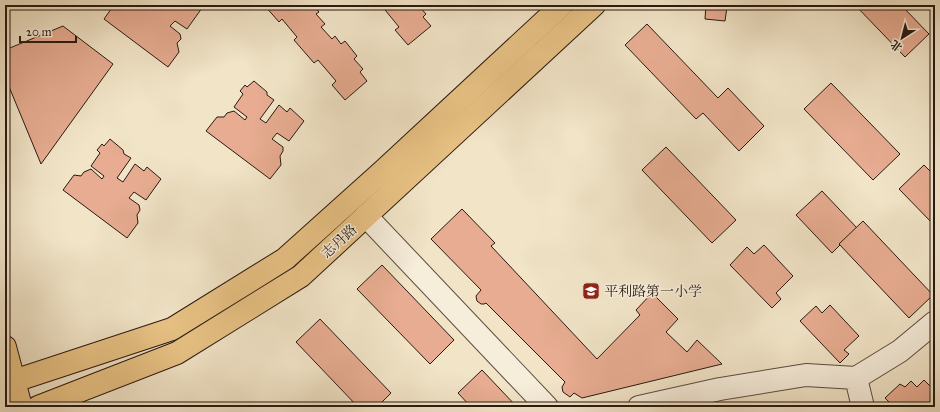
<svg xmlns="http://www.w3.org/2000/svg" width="940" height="412" viewBox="0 0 940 412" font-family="'IM FELL Great Primer','Noto Serif SC',serif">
  <rect width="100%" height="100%" fill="#f1e4c7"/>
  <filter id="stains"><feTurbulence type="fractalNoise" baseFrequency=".005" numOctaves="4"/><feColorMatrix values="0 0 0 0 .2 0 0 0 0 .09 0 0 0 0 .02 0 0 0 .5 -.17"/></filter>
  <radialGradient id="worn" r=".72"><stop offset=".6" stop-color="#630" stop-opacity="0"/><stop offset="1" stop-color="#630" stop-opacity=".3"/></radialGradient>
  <g fill="#e7ac91" stroke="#2a1911">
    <polygon points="114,5 140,5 143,7 145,5 159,5 158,7 163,10 167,5 199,5 202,8 187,29 175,21 170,26 180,34 181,39 177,43 179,52 168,67 104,19"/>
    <polygon points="266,5 313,5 319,12 316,14 325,24 321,27 332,39 335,36 341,44 345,41 357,56 354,59 363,69 360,72 367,81 345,100 332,85 336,81 318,60 314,63 294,40 297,37 282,19 279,22 265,6"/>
    <polygon points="374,5 418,5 426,14 423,17 431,26 408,45 395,30 399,27 381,5 377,9"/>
    <polygon points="706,5 736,5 736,8 727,7 725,21 705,19"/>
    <polygon points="855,5 901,5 929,34 905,57"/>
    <polygon points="647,24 718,98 728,88 764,126 739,151 703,113 696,119 625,45"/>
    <polygon points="63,26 113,64 41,164 5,77 5,50"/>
    <polygon points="254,81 267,92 267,95 274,100 260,119 266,123 279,105 287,112 290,108 304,121 289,141 277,133 272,139 283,147 283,151 280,156 281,165 270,179 206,131 217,117 224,117 227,113 234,111 245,120 247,117 234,107 243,94 240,91 245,85 247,87"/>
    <polygon points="831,83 900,154 873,180 804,109"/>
    <polygon points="110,139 123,150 124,154 131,158 117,178 123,182 135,164 144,171 147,167 161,179 146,200 134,192 129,198 139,205 140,210 137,215 138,223 127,238 63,190 74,175 81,176 84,172 91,169 102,179 104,176 91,166 100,153 97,150 102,144 104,146"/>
    <polygon points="666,147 736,220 712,243 642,170"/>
    <polygon points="924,165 935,176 935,226 899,189"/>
    <polygon points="822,191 857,228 832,253 796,215"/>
    <polygon points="462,209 495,243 491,246 597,359 640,315 636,310 652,293 678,319 666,332 687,352 697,340 722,364 582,398 574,393 570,397 563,392 562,387 565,382 486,303 484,304 481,304 477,301 476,296 481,290 431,239"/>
    <polygon points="863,221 933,295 909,318 839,244"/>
    <polygon points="764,245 793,276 776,293 781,299 772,308 730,265 747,247 754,254"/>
    <polygon points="382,265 454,340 430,364 357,289"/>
    <polygon points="830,305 859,336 844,350 849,354 840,363 800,321 816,306 822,313"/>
    <polygon points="320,319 391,393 377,407 358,407 296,342"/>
    <polygon points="482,370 517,407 471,407 458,393"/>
    <polygon points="924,380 935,391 935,407 894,407 885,398 900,384 905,387 911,381 917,387"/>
  </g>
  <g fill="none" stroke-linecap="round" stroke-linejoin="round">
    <defs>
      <g id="street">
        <polyline points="366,216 547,407"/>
        <polyline points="856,378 900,351 935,322"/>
        <polyline points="639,407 720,389 806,375 856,378 863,407"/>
      </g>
      <g id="primary">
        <polyline points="5,347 21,407"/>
        <polyline points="5,382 14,381 172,329 285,259 383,171 562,5"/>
        <polyline points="38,407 177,353 301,276 594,5"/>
      </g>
    </defs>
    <use href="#street" stroke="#5c4c3e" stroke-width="24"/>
    <use href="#primary" stroke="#2a1911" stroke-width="24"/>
    <use href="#street" stroke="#f6eddb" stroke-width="22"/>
    <use href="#primary" stroke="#e8c284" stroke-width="22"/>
  </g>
  <defs>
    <symbol id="school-square" viewBox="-11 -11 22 22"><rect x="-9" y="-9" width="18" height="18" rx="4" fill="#8f2418" stroke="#f6eddb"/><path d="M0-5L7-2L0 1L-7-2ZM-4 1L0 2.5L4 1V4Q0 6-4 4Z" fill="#fff"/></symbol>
  </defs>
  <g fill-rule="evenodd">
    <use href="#school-square" x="581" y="281" width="20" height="20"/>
  </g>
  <g text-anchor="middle" stroke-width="3" stroke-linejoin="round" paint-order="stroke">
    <g font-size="14" fill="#2a1911" stroke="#f6eddb">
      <text transform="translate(339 241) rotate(-43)" y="5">志丹路</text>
    </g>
    <g font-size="14" fill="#2a1911" stroke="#f6eddb" text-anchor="start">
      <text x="604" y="296">平利路第一小学</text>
    </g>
  </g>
  <rect width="940" height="412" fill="none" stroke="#f1e4c7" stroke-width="20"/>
  <rect x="6" y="6" width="928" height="400" fill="none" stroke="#2a1911" stroke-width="2"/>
  <rect x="10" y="10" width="920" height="392" fill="none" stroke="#2a1911"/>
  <g transform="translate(902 38) rotate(216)" stroke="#f6eddb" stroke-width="3" paint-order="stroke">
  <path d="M0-3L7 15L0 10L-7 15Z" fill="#2a1911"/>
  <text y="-6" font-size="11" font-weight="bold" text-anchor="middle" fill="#2a1911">北</text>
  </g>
  <path d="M20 36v6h56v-6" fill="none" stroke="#2a1911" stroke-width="2"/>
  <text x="26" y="36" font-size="12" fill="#2a1911" stroke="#f6eddb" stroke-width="3" paint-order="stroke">20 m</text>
  <rect width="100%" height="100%" filter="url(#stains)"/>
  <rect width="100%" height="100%" fill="url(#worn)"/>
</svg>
